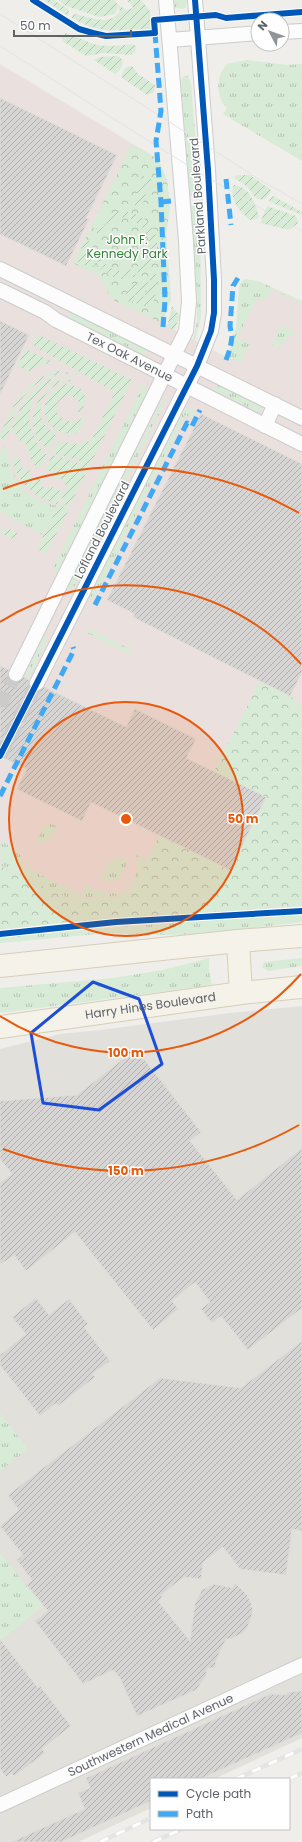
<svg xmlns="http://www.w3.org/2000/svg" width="302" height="1842" viewBox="0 0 302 1842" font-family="Poppins,sans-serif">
  <defs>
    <pattern id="grass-tufts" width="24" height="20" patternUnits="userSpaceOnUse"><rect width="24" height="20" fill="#d8ebd6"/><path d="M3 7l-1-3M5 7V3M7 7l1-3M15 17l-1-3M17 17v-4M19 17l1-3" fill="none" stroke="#b2c2b1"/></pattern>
    <pattern id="park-crowns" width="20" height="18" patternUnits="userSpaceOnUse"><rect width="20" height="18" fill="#d8ebd6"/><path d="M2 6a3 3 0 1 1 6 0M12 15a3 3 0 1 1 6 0" fill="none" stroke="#b2c2b1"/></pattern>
    <pattern id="garden-furrows" width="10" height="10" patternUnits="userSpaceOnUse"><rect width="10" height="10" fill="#d8ebd6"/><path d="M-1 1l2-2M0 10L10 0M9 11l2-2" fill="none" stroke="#b2c2b1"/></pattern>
    <pattern id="building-hatch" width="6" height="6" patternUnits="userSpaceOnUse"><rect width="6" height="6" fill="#d6d5d3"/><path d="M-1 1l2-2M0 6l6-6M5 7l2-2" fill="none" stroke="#b1b0af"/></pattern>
  </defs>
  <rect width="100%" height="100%" fill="#efeeea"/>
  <polygon fill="#e2e0da" points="302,1006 302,1738 214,1779 151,1779 151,1808 78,1842 0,1842 0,1049 60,1034 100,1030 230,1013"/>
  <polygon fill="#eae0de" points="0,64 158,159 167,180 170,205 166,235 171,299 162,323 230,359 246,281 258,281 302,302 302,906 69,922 0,930"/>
  <g fill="url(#grass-tufts)">
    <polygon points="173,0 187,0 186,7 183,9 176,8 174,6"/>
    <path d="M247,60L287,65L302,64V161L223,114L227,108C215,96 216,76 227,64Z"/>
    <polygon points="188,76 191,84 200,195 190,196 181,81 183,77"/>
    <polygon points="191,206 200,206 201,317 195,341 193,340 197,321 197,295"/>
    <polygon points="245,279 258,281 302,301 302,304 272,289 265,301 257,298 237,338 250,344 240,363 228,357 236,328 239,286 241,282"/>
    <polygon points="72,312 148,348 144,355 72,319 69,316"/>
    <polygon points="283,326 295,332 279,346 272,345 279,329"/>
    <polygon points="217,383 265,407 265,408 256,411 214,390"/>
    <polygon points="139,384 148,389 57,572 52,570 141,389 137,387"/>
    <polygon points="164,397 167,398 73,589 68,587"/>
    <polygon points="183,406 196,412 193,418 185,415 94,599 89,596"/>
    <path d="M3,446L7,448C11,481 25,500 58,506L43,535L0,512V453Z"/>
    <polygon points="89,629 132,650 132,653 130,654 87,633"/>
    <polygon points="44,636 48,638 28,680 24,678"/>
    <polygon points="51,824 58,827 58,829 50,833 52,838 36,845 35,844 44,827"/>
    <path d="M0,841C18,850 19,849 25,869L31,867L33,873L39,871L40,877L46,875L48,881L54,879L55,884L62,883L63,888L69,886L70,892L77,890L78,895L85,893L84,883L90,886L89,888L95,891L97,889C121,903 144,879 136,855L146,860L134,885L127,892L114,896L75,899L63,896L1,865Z"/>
    <polygon points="121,857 125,859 126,867 118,880 109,881 101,877 101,874 108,871 105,864"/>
    <path d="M302,915V922L203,934L168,935L109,933L0,943V938C100,927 201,921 302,915Z"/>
    <polygon points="209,958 209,971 212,985 0,1013 0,988 113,978 163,970"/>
    <polygon points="302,958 302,966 268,971 262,967 264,962"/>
    <polygon points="0,1413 28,1449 0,1471"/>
    <polygon points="0,1553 43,1606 0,1641"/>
  </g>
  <g fill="url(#park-crowns)">
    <polygon points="132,144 158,159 167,180 170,205 166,235 171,299 162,323 115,301 110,297 99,276 73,263"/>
    <polygon points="260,681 295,699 294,701 302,705 302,906 69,922 0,929 0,866 72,900 117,897 128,893 134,887 159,836 230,870 266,797 214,771"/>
  </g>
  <g fill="url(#garden-furrows)">
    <polygon points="44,0 54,0 69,10 68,16"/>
    <path d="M59,0H114L118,5L127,10L133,8L127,0H141L150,11L151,29C118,29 101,36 71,17L74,14C90,16 109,28 120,11L118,6L115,14L99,17L64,5Z"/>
    <path d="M65,33C73,35 81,39 88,42C102,48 117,46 132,44L136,46L135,52L131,55L104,53L86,56L64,42L62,39Z"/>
    <path d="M117,56L121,58C125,65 120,70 115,74L94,60L99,57Z"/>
    <polygon points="129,66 132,66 138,74 155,85 154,92 147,95 121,77 124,69"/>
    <polygon points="142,175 151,179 141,208 134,205"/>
    <path d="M239,175H250L271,190C269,198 261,203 254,196C251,193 250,189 246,186C243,183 239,181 235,179V176Z"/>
    <path d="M234,185C250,187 256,204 259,218L250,220C240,212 228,199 234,185Z"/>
    <polygon points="273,196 302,212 302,215 270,202 269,200"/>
    <polygon points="267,206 296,216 298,223 289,230 260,223"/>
    <path d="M120,211C142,212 160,226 157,251L150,249C149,217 112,205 99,234L95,232L100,223L94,232H92C98,220 107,214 120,211Z"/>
    <polygon points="86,240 89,241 90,255 96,267 84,265 75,261"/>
    <path d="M90,241C93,246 92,255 96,262C107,279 135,282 148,266C143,269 138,273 131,275C112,280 96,266 92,247H97C102,274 130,279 146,258L152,259L149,265L154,260C134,293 89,279 90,241Z"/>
    <polygon points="152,273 160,275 152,308 142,305"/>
    <polygon points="150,275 141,305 133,302 140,282"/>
    <polygon points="139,282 132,303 124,300 129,285"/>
    <polygon points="172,306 180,316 174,330 167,327"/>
    <polygon points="37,334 132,380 70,505 59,504 68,486 63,483 64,480 60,478 59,480 54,478 55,475 46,469 52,455 79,463 81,461 52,453 59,441 76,444 91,441 115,392 32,345"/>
    <polygon points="26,349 51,361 49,364 43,363 41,367 36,365 31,372 17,366"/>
    <path d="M56,371L76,373L75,375C48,369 23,389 14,414C11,423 10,432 5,441L0,437V434C16,402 20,384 56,371Z"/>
    <path d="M59,377L60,378C55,380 48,383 44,387C21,406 28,436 47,455L40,469L36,467L28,455L30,451L25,448L26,444L17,439V435L11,432C19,407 31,382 59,377Z"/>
    <path d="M67,379L73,381C53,380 36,398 42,419C44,426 51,431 57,436L48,450C43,445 37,440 35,433C27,412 44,381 67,379Z"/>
    <path d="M66,384C84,386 90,396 81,412H72L76,411L79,407V402L72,396H65L57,403V413L63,420C73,423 78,423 86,415L85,421L76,434C40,435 32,397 66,384Z"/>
    <path d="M14,456L21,460L19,463L22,465L21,467L25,469L26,467L30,469L28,473L32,475L31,479L36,482L38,479L43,482L42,487L47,490L50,486L63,492L57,504C51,502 44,500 39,497C28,490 9,470 14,456Z"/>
    <polygon points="58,506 70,507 46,554 37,549"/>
    <polygon points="5,527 18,533 13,539 0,533 0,530 3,532"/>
  </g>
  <g fill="url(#building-hatch)" stroke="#deddd9">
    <polygon points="0,98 117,155 86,218 89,219 66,266 0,234"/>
    <polygon points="0,321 29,335 0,394"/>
    <polygon points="201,414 302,464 302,672 290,696 133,617 135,614 107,600"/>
    <polygon points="0,666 9,670 8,675 12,681 20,681 24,677 29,680 30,687 34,691 38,691 44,687 126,727 135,709 196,739 186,758 266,797 230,870 91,802 82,821 17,789 27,769 0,756"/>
    <polygon points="136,1049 201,1132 190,1141 237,1200 302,1148 302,1308 248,1350 221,1316 212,1323 201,1309 210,1302 195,1282 172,1301 178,1309 153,1330 75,1232 26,1271 14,1255 0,1265 0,1183 12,1174 0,1159 0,1101 77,1095"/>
    <polygon points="36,1298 49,1315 69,1299 88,1324 84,1327 110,1361 92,1374 95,1377 58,1406 56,1403 40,1416 0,1365 0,1355 26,1334 12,1317"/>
    <polygon points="302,1341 302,1531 292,1529 286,1575 240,1569 223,1547 203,1562 201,1579 184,1577 162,1594 162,1597 158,1601 190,1641 195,1603 202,1590 214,1584 232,1588 235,1583 247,1595 251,1603 253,1611 248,1626 244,1632 231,1639 226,1639 216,1660 215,1668 207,1668 206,1676 196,1690 137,1716 120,1678 113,1670 83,1684 35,1621 48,1611 27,1585 32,1580 17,1560 23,1555 0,1526 19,1510 8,1495 160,1378 241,1388"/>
    <polygon points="0,1639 38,1688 40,1686 71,1726 42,1749 45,1753 14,1776 11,1773 6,1777 0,1769"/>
    <polygon points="302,1691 302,1733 200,1779 151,1779 151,1801 61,1842 11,1842 85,1809 78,1793 90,1788 86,1778 270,1694 286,1695 289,1692"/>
  </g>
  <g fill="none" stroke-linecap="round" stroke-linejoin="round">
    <g stroke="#cbcbca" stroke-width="14" stroke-dasharray="14 7" stroke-linecap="butt">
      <polyline points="0,705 16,674"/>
      <polyline points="0,756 37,683"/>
    </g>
    <defs>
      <g id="minor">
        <polyline points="282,32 302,31"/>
        <polyline points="170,40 258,33"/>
        <polyline points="0,269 302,418"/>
        <path id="s1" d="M0,290L45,312L56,320L302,444"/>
        <polyline points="265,426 275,404"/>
        <polyline points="16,674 186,331 189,302 186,241 166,0"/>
        <polyline points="37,683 197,366 211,331 214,313 214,280 208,170 195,0"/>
        <path id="s2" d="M0,1805L302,1665"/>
      </g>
      <g id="primary">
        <polyline points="238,941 241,993"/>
        <polyline points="0,966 238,941 302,936"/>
        <path id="s3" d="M0,1027L241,993L302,987"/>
      </g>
    </defs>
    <use href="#minor" stroke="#cbcccc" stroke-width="16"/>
    <use href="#primary" stroke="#d7ceb8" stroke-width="24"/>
    <use href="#minor" stroke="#fdfcfc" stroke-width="14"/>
    <use href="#primary" stroke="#f4f2e9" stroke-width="22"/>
    <g stroke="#e4e4e4" stroke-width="1">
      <polyline points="0,14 262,181 302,204"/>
      <path d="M0,46C100,109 198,176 302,231"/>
    </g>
    <defs>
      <g id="rail">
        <polyline points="236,1779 302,1749"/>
        <polyline points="289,1779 302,1773"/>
        <polyline points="100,1842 151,1818"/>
        <polyline points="153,1842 182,1829"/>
      </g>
    </defs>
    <use href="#rail" stroke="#e4e4e4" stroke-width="4.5"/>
    <use href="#rail" stroke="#fff" stroke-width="3" stroke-dasharray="9" stroke-linecap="butt"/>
    <g stroke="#3fa9f5" stroke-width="5" stroke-dasharray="10 5" stroke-linecap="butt">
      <polyline points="155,33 161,111 156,141 161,202 165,300 163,327"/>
      <polyline points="226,179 231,225"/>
      <polyline points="161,202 171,201"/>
      <polyline points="226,360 230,349 232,337 230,326 233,286 238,278"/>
      <polyline points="95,605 187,423 192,426 200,410"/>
      <polyline points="0,796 74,650 73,647"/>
    </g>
    <defs>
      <g id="cycleway">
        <polyline points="33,0 79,29 93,33 106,36 155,33 154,20 216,15 226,18 302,12"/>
        <polyline points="0,756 197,366 211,331 214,313 214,280 208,170 195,0"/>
        <polyline points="0,934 116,922 302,911"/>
      </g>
    </defs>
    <use href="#cycleway" stroke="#fff" stroke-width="8"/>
    <use href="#cycleway" stroke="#0057b8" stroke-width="6"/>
  </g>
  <path fill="none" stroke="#1d4ed8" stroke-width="3" stroke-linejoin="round" d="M93,982L139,999L162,1064L99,1110L43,1103L31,1033Z"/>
  <circle cx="126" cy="819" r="117" fill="#e8590c" fill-opacity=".12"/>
  <g fill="none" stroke="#e8590c" stroke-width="2">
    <circle cx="126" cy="819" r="117"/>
    <path d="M301 974A234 234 0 0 1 0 1016M0 622A234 234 0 0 1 301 664"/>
    <path d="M299 1125A352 352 0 0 1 3 1149M3 489A352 352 0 0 1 299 513"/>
  </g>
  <g text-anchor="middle" stroke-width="3" stroke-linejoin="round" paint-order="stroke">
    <g font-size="12" fill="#5f6368" stroke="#fff">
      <text transform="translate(198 196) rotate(-94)" y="4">Parkland Boulevard</text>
      <text dy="4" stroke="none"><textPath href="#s1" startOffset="146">Tex Oak Avenue</textPath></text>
      <text transform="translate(102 530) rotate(-63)" y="4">Lofland Boulevard</text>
      <text dy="4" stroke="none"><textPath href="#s3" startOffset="152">Harry Hines Boulevard</textPath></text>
      <text dy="4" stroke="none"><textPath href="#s2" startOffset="166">Southwestern Medical Avenue</textPath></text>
    </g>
    <g font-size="12" fill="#348238" stroke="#fff">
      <text x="127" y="244">John F.<tspan x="127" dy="14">Kennedy Park</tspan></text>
    </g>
  </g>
  <circle cx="126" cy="819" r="6" fill="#e8590c" stroke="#fff" stroke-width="2"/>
  <g font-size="12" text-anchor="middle" font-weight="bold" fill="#e8590c" stroke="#fff" stroke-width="3" stroke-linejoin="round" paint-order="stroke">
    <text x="243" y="823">50 m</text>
    <text x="126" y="1057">100 m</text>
    <text x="126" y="1175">150 m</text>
  </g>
  <rect x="150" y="1778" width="140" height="52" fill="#ffffff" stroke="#bfc1c3"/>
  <rect x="158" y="1791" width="20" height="6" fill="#0057b8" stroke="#bfc1c3"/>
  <text x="186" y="1798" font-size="12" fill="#5f6368">Cycle path</text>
  <rect x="158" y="1811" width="20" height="6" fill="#3fa9f5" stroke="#bfc1c3"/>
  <text x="186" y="1818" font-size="12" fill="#5f6368">Path</text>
  <g transform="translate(270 32) rotate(311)"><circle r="19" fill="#ffffff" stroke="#bfc1c3"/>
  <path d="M0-3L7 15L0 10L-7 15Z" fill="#919496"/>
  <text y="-6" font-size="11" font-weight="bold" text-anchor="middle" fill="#5f6368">N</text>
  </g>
  <path d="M14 30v6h117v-6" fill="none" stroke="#5f6368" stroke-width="2"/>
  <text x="20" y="30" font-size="12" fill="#5f6368" stroke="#ffffff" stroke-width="3" paint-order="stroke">50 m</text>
</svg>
